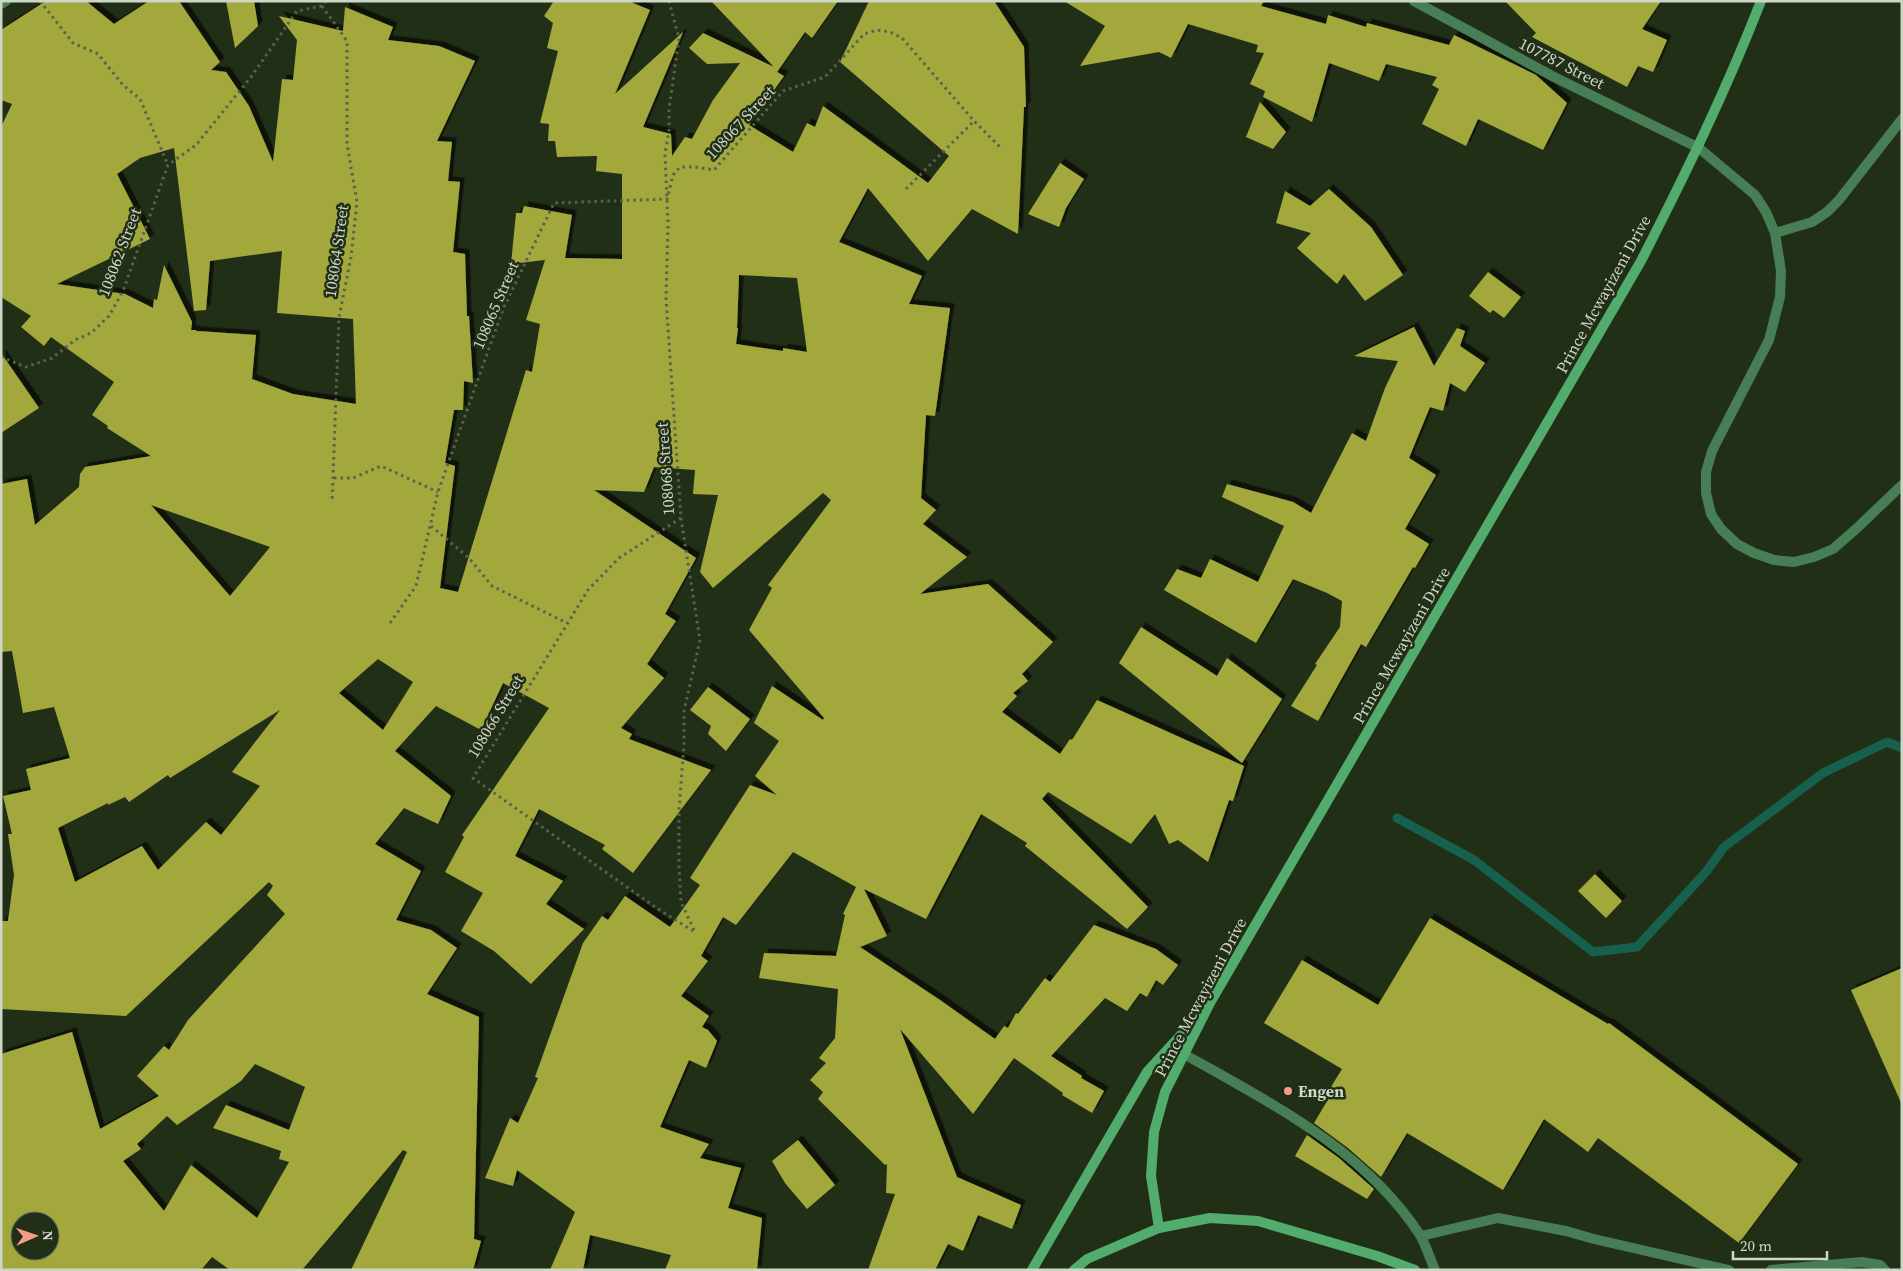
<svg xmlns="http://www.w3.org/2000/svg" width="1903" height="1271" viewBox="0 0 1903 1271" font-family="'Source Serif 4',serif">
  <defs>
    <filter id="shadow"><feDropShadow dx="4.5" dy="-4.5" stdDeviation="0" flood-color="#0009"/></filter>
  </defs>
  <rect width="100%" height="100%" fill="#222f17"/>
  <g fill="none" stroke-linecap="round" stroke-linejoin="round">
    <polyline stroke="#17604d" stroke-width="9" points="1397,818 1474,860 1593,952 1637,947 1706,872 1724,847 1823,773 1887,742 1902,748"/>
  </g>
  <g fill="#a3a83e" fill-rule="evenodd" filter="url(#shadow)">
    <path d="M46,1H86L114,24L149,1H179L220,62L211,70L226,72L249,106L273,162L282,79L293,80L297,40L279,16L343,31L345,7L393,27L388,40L439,46L475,61L437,141L452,142L448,181L460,182L453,252L465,254L467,316H469L473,383L464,381L463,410H454L445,463L455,466L440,588L458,592L526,370L532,372L540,324L526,320L545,260L511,264L516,213H522L524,206L572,215L565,258L622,259V174L596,171L597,156L557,157L555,141H548L549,124L540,123L558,51L547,48L553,23L544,16L554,1H628L650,10L615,94L683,32L643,127L671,134L672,156L685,137L692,139L713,100L740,63L707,64L689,48L703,33L774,67L711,1H838L812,38L805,32L777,72L784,76L749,125L793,152L807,123L815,127L823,106L928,183L949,156L840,62L869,1H994L1024,47L1026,107H1024L1018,234L972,209L928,261L868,188L839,242L922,276L909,304L950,308L935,416L926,415L921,498L936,510L923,524L967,557L920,594L988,584L1053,642L1022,674L1028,681L1013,693L1017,696L1002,712L1060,754L1070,739L1072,740L1097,700L1244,766L1233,801L1229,800L1208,862L1178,840L1169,844L1155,814L1131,844L1048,792L1042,799L1148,907L1127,929L1025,846L1027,843L981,814L926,919L864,889L887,936L860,947L940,1000L995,1039L1004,1026L1008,1028L1016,1013L1018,1014L1045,978L1050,982L1094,925L1156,949L1178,965L1163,985L1156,980L1147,997L1140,993L1127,1011L1105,998L1051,1056L1082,1076L1081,1078L1104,1091L1092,1113L1062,1095L1063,1093L1014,1058L973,1114L900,1029L957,1177L1021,1205L1012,1229L978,1215L963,1251L948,1244L935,1270H868L895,1194L886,1193L887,1164L885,1165L818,1099L823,1092L810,1080L826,1063L819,1058L835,1038L838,989L759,978L764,953L836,956L845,915L843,914L856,887L793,852L736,925L723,917L701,956L708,961L681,996L709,1016L702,1027L708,1030L717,1041L706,1068L689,1060L660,1127L709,1144L700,1158L741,1168L728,1208L762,1218L757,1270H665L671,1255L590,1235L583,1270H550L575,1212L517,1170L513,1186L485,1178L510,1118L518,1123L538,1078L535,1077L583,943L602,916L608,920L625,896L670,927L700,885L690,878L750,785L777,795L755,776L779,741L754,723L772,686L823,720L824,718L749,630L772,588L768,585L831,500L823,493L713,588L700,572L718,495L693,494L695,470L654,467L644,492L594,490L696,558L665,614L676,621L647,664L664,678L621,728L632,734L629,739L711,770L633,873L602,849L605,845L539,809L515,856L563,881L546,904L584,929L531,984L494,951L461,931L483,893L445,872L464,837L462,835L549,708L503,683L481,730L436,706L395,751L451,796L438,824L404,808L375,844L421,871L396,920L431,930L457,948L427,994L479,1017L474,1239L481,1241L473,1270H351L407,1152L403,1150L302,1270H230L212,1257L201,1270H1V1054L72,1032L100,1129L159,1096L137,1076L164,1046L169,1050L188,1020L285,914L267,895L273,886L269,882L126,1016L1,1009V921H8L14,875L8,834H12L3,796L31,790L26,769L70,758L54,707L23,713L12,651L1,652V484L27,479L35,525L79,487L80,474L85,467L151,456L107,428L108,426L92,415L114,382L51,337L44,346L21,327L31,316L1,297V127L12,104L1,100V30ZM174,148L194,311L206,310L210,261L282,251L277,313L353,319L356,404L293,394L252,379L256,335L197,331V332L196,330H191L192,322L164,265L157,300L154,299L153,308L125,294L57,284L150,239L117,174L140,158ZM739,275L797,278L807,352L783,348V351L736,344L738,328H737ZM151,505L270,547L230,596ZM378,659L413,682L383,730L339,693ZM280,710L232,772L260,786L221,835L206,822L158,870L142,846L75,882L58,828L108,803V805L125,797L129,802L168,775L170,778ZM255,1064L305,1087L289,1130L226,1105L213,1128L281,1151L279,1159L289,1162L257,1218L191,1165L164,1211L123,1161L141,1149L137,1144L167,1116L177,1125L241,1081ZM20,1221H50V1251H20Z"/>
    <polygon points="226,1 254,1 258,26 235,48"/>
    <polygon points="1064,1 1264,1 1261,6 1326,24 1328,15 1366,27 1367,23 1449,45 1454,35 1536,75 1567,103 1543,150 1478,119 1466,146 1422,124 1439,89 1432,85 1437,77 1386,64 1379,81 1329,63 1312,122 1263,97 1265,91 1250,84 1264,53 1256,52 1258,45 1188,24 1171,58 1159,52 1080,66 1105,26"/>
    <polygon points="1505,1 1661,1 1642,29 1667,40 1653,72 1638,66 1627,87 1532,37 1536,33"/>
    <polygon points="1260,102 1286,132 1273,149 1246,137"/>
    <polygon points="1060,163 1084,179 1066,208 1059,227 1028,214"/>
    <polygon points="1329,189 1371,227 1403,275 1365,301 1344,274 1337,284 1297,248 1311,233 1276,223 1285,191 1310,206"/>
    <polygon points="1488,272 1521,297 1504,318 1493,310 1490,313 1469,296"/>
    <polygon points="1414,327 1434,366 1457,328 1465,331 1460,346 1485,363 1465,392 1450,383 1443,411 1430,407 1409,458 1436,475 1405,529 1429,544 1415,568 1413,567 1366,647 1361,644 1318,721 1291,706 1317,665 1315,664 1340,627 1342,601 1327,593 1293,579 1256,643 1164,590 1177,569 1201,578 1210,559 1258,582 1284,526 1222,497 1227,484 1293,502 1311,513 1352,433 1366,441 1385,388 1398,361 1354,356"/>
    <polygon points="1,353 39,408 1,433"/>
    <polygon points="1141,627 1217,676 1227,658 1282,699 1242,763 1119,663"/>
    <polygon points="708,687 750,719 726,751 708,734 711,726 690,710"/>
    <polygon points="1595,874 1622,901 1606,918 1578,891"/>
    <polygon points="1430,918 1608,1024 1609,1023 1798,1164 1739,1243 1598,1138 1588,1152 1544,1119 1503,1190 1407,1133 1381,1177 1348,1148 1314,1123 1332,1093 1326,1095 1342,1069 1264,1023 1302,960 1378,1005"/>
    <polygon points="1902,968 1902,1105 1851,990"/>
    <polygon points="1307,1135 1339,1158 1374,1189 1367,1199 1295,1156"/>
    <polygon points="798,1140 835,1185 807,1209 785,1183 772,1161"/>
  </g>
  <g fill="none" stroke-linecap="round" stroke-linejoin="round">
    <g stroke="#58634e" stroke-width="3" stroke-dasharray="2.5 4" stroke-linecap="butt">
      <polyline points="40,1 73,43 98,54 123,85 140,99 168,165"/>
      <polyline points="669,1 679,38 669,109 669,131 665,153 668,224 666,299 681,518 700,640 684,711 684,744 679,811 679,866 681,902 695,932"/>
      <polyline points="322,6 347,41 347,144 357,202 351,257 339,317 332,502"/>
      <polyline points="906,189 974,121"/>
      <polyline points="1,357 26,367 52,358 75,340 91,333 109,316 123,291 168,165 196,145 251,77 297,11 322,6 326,1"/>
      <polyline points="334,478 353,478 381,466 438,492"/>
      <polyline points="681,518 619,558 588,590 473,778 655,907 693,931"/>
      <polyline points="431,526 469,558 492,586 567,623"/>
      <polyline points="390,623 416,586 438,492 503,309 554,203 667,199 673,175 680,167 695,167 714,170 783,91 825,77 864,34 877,30 890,32 902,38 974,121 1000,147"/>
    </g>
    <g stroke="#477e56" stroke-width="10">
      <path d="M1184,1054C1270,1103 1364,1149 1420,1235C1426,1245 1430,1259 1435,1270"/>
      <polyline points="1421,1236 1498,1218 1566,1231 1594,1239 1729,1270"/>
      <polyline points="1771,1270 1862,1262 1880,1265 1885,1270"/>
    </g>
    <g stroke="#477e56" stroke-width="10">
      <polyline points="1414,1 1554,77 1699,148 1755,195 1766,212 1775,233 1781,271 1780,297 1769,340 1712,451 1706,472 1706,493 1711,514 1721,529 1737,544 1754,553 1774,560 1794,562 1814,557 1833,549 1856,529 1902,485"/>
      <polyline points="1,4 6,1"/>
      <polyline points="1775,233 1812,222 1827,212 1839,200 1902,119"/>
    </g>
    <g stroke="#51ac6d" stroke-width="10">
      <polyline points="1159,1228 1210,1218 1258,1221 1377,1256 1415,1270"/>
      <polyline points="1032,1270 1147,1072 1201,1013"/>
      <path d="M1074,1270L1087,1259L1159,1228L1151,1176L1154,1132L1165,1092L1210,1003L1641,261C1685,175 1726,91 1761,1"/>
    </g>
  </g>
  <circle fill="#f49d8b" stroke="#222f17" stroke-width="2" cx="1288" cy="1091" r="5"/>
  <g text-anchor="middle" stroke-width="5" stroke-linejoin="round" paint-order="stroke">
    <g font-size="16" fill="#cdd6c7" stroke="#222f17">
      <text transform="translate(1562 63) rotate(27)" y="6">107787 Street</text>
      <text transform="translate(740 122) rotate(-47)" y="6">108067 Street</text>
      <text transform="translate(336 251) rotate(-82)" y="6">108064 Street</text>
      <text transform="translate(119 252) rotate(-69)" y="6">108062 Street</text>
      <text transform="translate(1603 294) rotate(-61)" y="6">Prince Mcwayizeni Drive</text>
      <text transform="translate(495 305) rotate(-67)" y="6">108065 Street</text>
      <text transform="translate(665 469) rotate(-94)" y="6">108068 Street</text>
      <text transform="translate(1401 645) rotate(-60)" y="6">Prince Mcwayizeni Drive</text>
      <text transform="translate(495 716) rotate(-59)" y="6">108066 Street</text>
      <text transform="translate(1200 997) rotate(-62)" y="6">Prince Mcwayizeni Drive</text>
    </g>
    <g font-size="16" font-weight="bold" fill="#cdd6c7" stroke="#222f17" text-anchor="start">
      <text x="1298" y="1097">Engen</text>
    </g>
  </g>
  <rect width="1903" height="1271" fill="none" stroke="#cdd6c7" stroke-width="5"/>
  <g transform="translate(35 1236) rotate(88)"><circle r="24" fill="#222f17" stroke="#66725d"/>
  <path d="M0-4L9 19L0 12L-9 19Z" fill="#f49d8b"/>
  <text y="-8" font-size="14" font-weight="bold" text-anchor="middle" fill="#cdd6c7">N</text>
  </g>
  <path d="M1733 1251v8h94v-8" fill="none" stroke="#cdd6c7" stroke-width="2.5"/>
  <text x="1740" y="1251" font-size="15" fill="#cdd6c7" stroke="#222f17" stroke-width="4" paint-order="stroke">20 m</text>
</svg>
